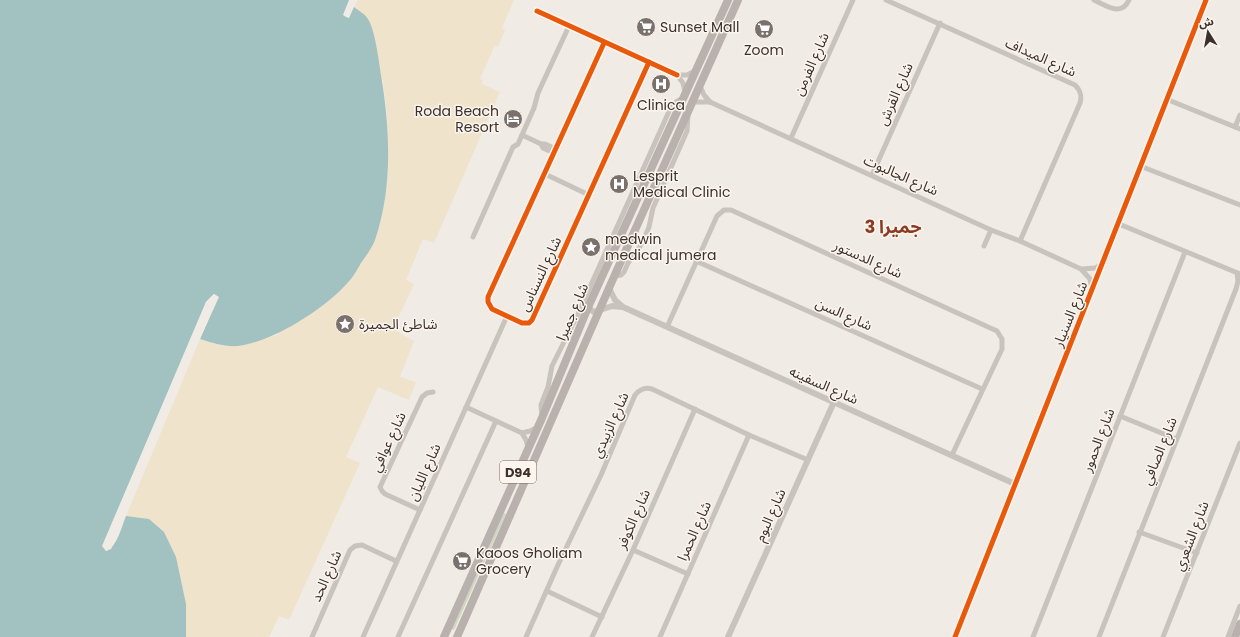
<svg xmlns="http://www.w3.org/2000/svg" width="1240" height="637" viewBox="0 0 1240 637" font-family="Poppins,'Noto Sans Arabic',sans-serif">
  <rect width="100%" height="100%" fill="#f0ebe5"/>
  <polygon fill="#d1d6bf" points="504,513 506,514 454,630 451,629"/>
  <polygon fill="#efe3cc" points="358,0 514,0 502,28 505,30 498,47 495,45 480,79 483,80 482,84 500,92 434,243 423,239 406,280 414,284 393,329 414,341 400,377 416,382 409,400 378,387 346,457 360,463 289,620 279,616 269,637 186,637 186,604 149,519 126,516 200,339 216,344 275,336 304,318 329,300 352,278 374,242 383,210 387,181 388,149 387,115 383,81 362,13 354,7"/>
  <path fill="#a1c2c1" d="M0,0H349L343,15L346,17L349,18L354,7C359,11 365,14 368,19C375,30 379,61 381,75C390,129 393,187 375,240C372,248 366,256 361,263C358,268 355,274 351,279C336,297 315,312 295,324C278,334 258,343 238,346C226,347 212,343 200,339L218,297L214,294L206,302L103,546L106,551C118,545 121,528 126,516L149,519L164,532L176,557L186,604V637H0Z"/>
  <polygon fill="#f0ebe5" points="214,294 219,297 199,341 198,338 216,298 214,297 208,303 105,546 107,549 110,547 114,539 124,515 126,514 116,540 111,549 106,551 102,546 206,302"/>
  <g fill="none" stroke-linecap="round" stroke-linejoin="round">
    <g stroke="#c9c3be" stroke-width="5">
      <path d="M886,0L1075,85C1081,91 1082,96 1080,103L1020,241"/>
      <path d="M1094,0C1107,6 1121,17 1129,0"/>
      <polyline points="537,11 677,75 687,75 695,71"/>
      <polyline points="604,43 488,297 488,302 492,309 522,323 529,323 532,320 649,62"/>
      <polyline points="677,75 683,83 685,92"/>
      <polyline points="700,86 704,95 710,102"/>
      <polyline points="1166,99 1240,129"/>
      <polyline points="692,102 710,102 991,230 1020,241 1081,269 1090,279 1092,289"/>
      <polyline points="1235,127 1240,115"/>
      <polyline points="522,135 541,144 545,144 556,149"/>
      <polyline points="791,138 853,0"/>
      <polyline points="541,144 543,148 554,153"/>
      <polyline points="1140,166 1240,205"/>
      <polyline points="545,174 589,195"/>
      <polyline points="872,175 940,23"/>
      <polyline points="1119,224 1240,274"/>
      <polyline points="473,237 513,147 518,144 534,108 538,93 569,26"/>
      <polyline points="984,246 991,230"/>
      <polyline points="696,261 982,389"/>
      <polyline points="1082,269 1095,268 1103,264"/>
      <polyline points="615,276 621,275 624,272 628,263 639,248 644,239 649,227 653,208 687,131 688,114"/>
      <polyline points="667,327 717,216 724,210 731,210 997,331 1002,339 1002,349 952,455"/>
      <polyline points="466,407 522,433 526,440 528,447"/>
      <polyline points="1120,416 1176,439"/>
      <polyline points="542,417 541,405 548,387 552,366 577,316 671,107 676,102 683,98"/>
      <polyline points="522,433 530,431 538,427"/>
      <polyline points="420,510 385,494 382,491 380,487 422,397 427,393 433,392"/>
      <polyline points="1139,532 1197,553"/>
      <polyline points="633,550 688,574"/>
      <polyline points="547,591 602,617"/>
      <polyline points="312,637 350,550 355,546 362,545 396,561"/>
      <polyline points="363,637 507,316"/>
      <polyline points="398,637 496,421"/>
      <path d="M526,637L557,567L601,475L635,395C640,389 645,387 652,389L749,435L808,460"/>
      <polyline points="592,637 633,550 695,409"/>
      <polyline points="660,637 749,435"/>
      <polyline points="1033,637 1185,252"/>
      <polyline points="1099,637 1236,289 1238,281 1237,273"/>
      <polyline points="1163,637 1240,443"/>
      <polyline points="1228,637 1240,606"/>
    </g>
    <g stroke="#c9c3be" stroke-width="6">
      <polyline points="609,288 615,300 623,307 1015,484"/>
      <polyline points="589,306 591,310 594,312 612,306 622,307"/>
      <polyline points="728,637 834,402"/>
      <polyline points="955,637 1206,0"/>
    </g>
    <g stroke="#b8b1ad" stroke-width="8">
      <polyline points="444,637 542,418 589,305 728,0"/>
      <polyline points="457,637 609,288 738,0"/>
      <polyline points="1235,637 1240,624"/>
    </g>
    <defs>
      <g id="cycleway">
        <polyline points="537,11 677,75"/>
        <polyline points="604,43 488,297 488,302 492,309 522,323 529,323 532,320 649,62"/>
        <polyline points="955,637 1206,0"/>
      </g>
    </defs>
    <use href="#cycleway" stroke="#fbf5ee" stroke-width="8"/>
    <use href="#cycleway" stroke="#e8590c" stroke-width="5"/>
  </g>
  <defs>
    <symbol id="supermarket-disc" viewBox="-11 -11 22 22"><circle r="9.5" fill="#7a716c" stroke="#fbf5ee"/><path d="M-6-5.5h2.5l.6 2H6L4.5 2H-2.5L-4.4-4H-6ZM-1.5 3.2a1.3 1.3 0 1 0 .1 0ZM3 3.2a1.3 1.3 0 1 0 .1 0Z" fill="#fff"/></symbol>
    <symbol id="hospital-disc" viewBox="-11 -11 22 22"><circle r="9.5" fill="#7a716c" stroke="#fbf5ee"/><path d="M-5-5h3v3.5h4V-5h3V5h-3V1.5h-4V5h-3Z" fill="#fff"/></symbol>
    <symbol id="hotel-disc" viewBox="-11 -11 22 22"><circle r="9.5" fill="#7a716c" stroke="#fbf5ee"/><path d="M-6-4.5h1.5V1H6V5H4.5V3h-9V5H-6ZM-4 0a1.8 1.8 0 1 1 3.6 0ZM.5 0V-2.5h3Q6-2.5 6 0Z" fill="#fff"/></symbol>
    <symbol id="sight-disc" viewBox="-11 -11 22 22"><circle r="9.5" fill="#7a716c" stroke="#fbf5ee"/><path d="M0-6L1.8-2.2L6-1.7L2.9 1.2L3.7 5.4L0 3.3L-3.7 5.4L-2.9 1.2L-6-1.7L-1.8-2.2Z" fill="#fff"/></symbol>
  </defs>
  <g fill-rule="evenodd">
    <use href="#supermarket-disc" x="635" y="16" width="22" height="22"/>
    <use href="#supermarket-disc" x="753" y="18" width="22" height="22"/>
    <use href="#hospital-disc" x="650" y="73" width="22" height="22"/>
    <use href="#hotel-disc" x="502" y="108" width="22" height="22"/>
    <use href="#hospital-disc" x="608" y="173" width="22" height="22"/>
    <use href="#sight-disc" x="580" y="236" width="22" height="22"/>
    <use href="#sight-disc" x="334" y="313" width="22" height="22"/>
    <use href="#supermarket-disc" x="451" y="550" width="22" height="22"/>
  </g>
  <g text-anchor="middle" stroke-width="3" stroke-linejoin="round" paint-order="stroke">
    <rect fill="#fbf5ee" stroke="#756b66" stroke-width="1" x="500" y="461" width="36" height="22" rx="3"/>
    <g font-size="13" font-weight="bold" fill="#3b302b">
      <text x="518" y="477">D94</text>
    </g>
    <g font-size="14" fill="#3b302b" stroke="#fbf5ee" text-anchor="start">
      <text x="660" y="32">Sunset Mall</text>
      <text x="764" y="55" text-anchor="middle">Zoom</text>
      <text x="661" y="110" text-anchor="middle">Clinica</text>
      <text x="499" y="116" text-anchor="end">Roda Beach<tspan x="499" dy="16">Resort</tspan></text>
      <text x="633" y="181">Lesprit<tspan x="633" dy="16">Medical Clinic</tspan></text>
      <text x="605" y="244">medwin<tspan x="605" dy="16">medical jumera</tspan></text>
      <text x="359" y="329">شاطئ الجميرة</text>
      <text x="476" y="558">Kaoos Gholiam<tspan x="476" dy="16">Grocery</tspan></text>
    </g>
    <g font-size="14" fill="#3b302b" stroke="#fbf5ee">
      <text transform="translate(1041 57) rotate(24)" y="5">شارع الميداف</text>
      <text transform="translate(811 64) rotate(-66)" y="5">شارع الفرمن</text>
      <text transform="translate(895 94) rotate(-66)" y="5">شارع القرش</text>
      <text transform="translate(901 175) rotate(24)" y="5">شارع الجالبوت</text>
      <text transform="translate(868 259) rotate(24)" y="5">شارع الدستور</text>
      <text transform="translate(540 274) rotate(-65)" y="5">شارع النسناس</text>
      <text transform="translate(572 312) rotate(-67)" y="5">شارع جميرا</text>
      <text transform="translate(844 314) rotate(24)" y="5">شارع السن</text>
      <text transform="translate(1070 314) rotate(-68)" y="5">شارع السنيار</text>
      <text transform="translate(824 385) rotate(24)" y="5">شارع السفينه</text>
      <text transform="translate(610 425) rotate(-66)" y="5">شارع الزبيدي</text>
      <text transform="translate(1098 440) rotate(-69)" y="5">شارع الحمور</text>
      <text transform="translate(388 442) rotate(-65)" y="5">شارع عوافي</text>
      <text transform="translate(1159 451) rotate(-68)" y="5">شارع الصافي</text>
      <text transform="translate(424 472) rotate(-66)" y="5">شارع الليان</text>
      <text transform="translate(770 515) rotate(-66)" y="5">شارع البوم</text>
      <text transform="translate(633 519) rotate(-66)" y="5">شارع الكوفر</text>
      <text transform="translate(694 531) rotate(-66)" y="5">شارع الحمرا</text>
      <text transform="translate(1191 536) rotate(-69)" y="5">شارع الشعري</text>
      <text transform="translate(326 576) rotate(-66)" y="5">شارع الحد</text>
    </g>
    <g font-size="18" font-weight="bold" fill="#8c3b22" stroke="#fbf5ee">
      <text x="893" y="233">جميرا 3</text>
    </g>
  </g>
  <g transform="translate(1208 32) rotate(349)" stroke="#fbf5ee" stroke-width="3" paint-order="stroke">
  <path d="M0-3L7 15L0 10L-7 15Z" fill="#3b302b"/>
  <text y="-6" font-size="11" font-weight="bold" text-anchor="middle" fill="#3b302b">ش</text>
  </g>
</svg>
